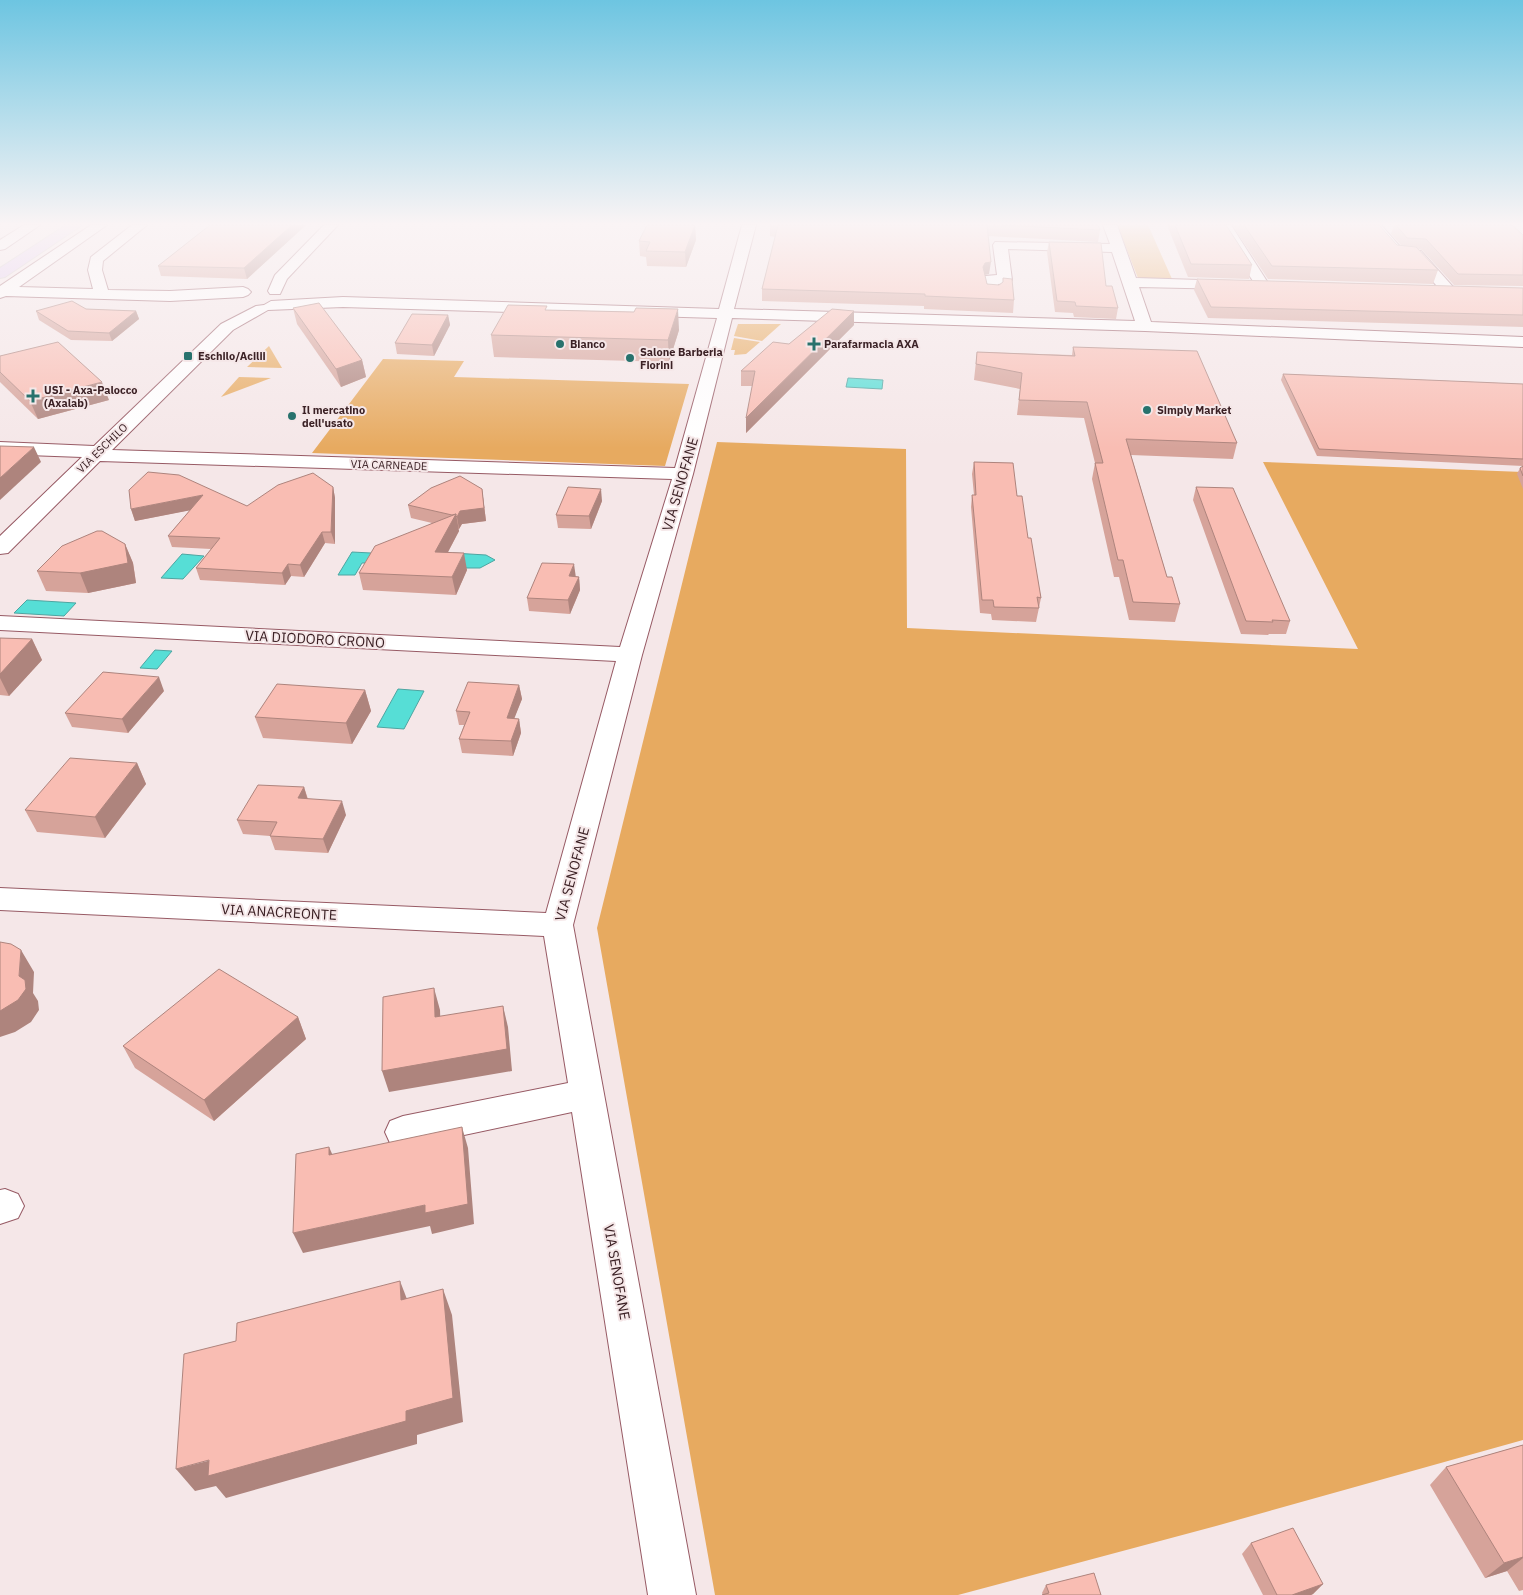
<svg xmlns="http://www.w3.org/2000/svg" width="1523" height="1595" viewBox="0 0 1523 1595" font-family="'IBM Plex Sans',sans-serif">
  <rect width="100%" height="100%" fill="#f5e7e8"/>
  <g fill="#e7aa60">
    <polygon points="1117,225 1148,225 1172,279 1138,278"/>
    <polygon points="738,324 781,324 762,341 734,336"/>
    <polygon points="734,338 760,342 746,354 734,355 735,350 731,350"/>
    <polygon points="269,346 282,368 247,367"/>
    <polygon points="383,359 464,361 454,377 689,384 665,466 312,453"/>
    <polygon points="239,377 271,378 221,397"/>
    <polygon points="717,442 906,449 907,628 1358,649 1263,462 1523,472 1523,1440 1216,1526 958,1595 715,1595 597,928"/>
  </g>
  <g fill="#56ded6" stroke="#4ea5a1">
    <polygon points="848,378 883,380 882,389 846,387"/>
    <polygon points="352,552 371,553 369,563 362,563 355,575 338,575"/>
    <polygon points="453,553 486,555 495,560 480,568 465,568"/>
    <polygon points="182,554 204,556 183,579 161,578"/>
    <polygon points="27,600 76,603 64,616 14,613"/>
    <polygon points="155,650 172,651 157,669 140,668"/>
    <polygon points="398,689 424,691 404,729 377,727"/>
  </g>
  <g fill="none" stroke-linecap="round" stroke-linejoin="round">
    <defs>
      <g id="minor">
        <polygon points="24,225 40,225 5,249 0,250 0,240"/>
        <polygon points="91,225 107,225 19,287 93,289 88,270 91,257 132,225 147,225 103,261 102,270 108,290 170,291 243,287 248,289 251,292 248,295 243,297 170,301 6,296 0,298 0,286"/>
        <polygon points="324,225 338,225 287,279 280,294 270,294 268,291 275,275"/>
        <path d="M742,225H756L734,309L1135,321L1112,252L1008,249L1012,280L1010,283L998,284L1000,293L997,296H987L983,279L985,276L997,275L993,245L995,242L1110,244L1103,225H1117L1136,278L1232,281L1237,282L1239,285L1237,288L1232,289L1139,287L1151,322L1523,337V347L1145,331L732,318L693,474L642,655L573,925L696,1595H648L572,1112L403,1148L390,1143L385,1132L390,1121L403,1116L568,1083L544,936L0,910V888L546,913L616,661L0,630V616L620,647L672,479L100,461L8,553L0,554V536L82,457L0,454V442L94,446L221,324L256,306L264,305L271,301L343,297L719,309ZM343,307L717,318L675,468L112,450L233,330L268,310Z"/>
        <polygon points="1217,225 1231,225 1270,286 1268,289 1258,289"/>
        <polygon points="1367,225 1381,225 1403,250 1421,251 1454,288 1456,291 1454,294 1444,294 1412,258 1394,257"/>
        <polygon points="5,1189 18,1194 24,1206 18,1218 0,1224 0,1190"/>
      </g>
      <polygon id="major" points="66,225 82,225 5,277 0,278 0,268"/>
    </defs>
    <use href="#minor" stroke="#975a64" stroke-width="2"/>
    <use href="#major" stroke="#ccc5c6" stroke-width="2"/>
    <use href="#minor" fill="#fff" fill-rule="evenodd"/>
    <use href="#major" fill="#dfc6f2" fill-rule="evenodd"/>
  </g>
  <g fill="#d6a39a">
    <polygon points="210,225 306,225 247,279 161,276 158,266"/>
    <polygon points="695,225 696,240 686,267 647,266 646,257 640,256 639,241"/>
    <polygon points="770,225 1098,225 1100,230 1098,242 988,236 989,274 984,275 987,284 1014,300 1013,313 924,309 924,306 762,301 762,289 775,237 770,236"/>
    <polygon points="1167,225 1226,225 1252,265 1249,279 1188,277"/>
    <polygon points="1232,225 1379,225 1397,245 1401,245 1391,234 1394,225 1512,225 1523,235 1523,286 1454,285 1422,250 1418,249 1438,270 1433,284 1268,279"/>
    <polygon points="1049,242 1106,286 1118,308 1116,319 1074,317 1073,313 1055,312 1047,252"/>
    <polygon points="1197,279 1523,288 1523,327 1208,318 1194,290"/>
    <polygon points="293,308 362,360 366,377 341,387 297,324"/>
    <polygon points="86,309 136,311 139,319 112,341 71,340 39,320 36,311"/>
    <polygon points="547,310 634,312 679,330 669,362 494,357 491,335"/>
    <polygon points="448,315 450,325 434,356 397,354 395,343"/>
    <polygon points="854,325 746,433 753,386 741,386 741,371 789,344"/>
    <polygon points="1073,347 1237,443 1233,459 1131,455 1167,577 1180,604 1175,622 1129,620 1119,577 1114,577 1092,479 1095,463 1084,418 1017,415 1020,389 974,380 977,352 1072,355"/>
    <polygon points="0,356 109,400 38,419 0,382"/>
    <polygon points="1283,374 1523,384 1523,466 1317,456 1281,380"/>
    <polygon points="974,462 1017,496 1028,538 1041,598 1036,622 992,620 991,614 980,613 971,507 972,495 974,495 972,474"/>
    <polygon points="1523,466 1523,489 1517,474 1520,468"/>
    <polygon points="333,487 335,498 335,544 325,543 304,577 291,576 285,585 200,580 196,568 211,549 172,547 168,536 190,510 135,521 131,509 247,506"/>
    <polygon points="1196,487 1290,621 1286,634 1269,634 1268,635 1241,634 1193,500"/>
    <polygon points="482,489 486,521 462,524 459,529 458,529 459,531 448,552 467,570 456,595 363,590 359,573 432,523 411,518 408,505"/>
    <polygon points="602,501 591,529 558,528 556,515"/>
    <polygon points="125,544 133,563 136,583 88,593 46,591 37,571"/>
    <polygon points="575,576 579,577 580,590 570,614 529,611 527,598"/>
    <polygon points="0,638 32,639 42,660 9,696 0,695"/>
    <polygon points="519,685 522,699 514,718 519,719 521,733 513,756 462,753 459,739 464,725 459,725 456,711"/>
    <polygon points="365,690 371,711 352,744 263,738 255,717"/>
    <polygon points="164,691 128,733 72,727 65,713"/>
    <polygon points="137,763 146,784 105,838 37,832 25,810"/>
    <polygon points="304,787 308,799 346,815 328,853 275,850 270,836 243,834 237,820"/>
    <polygon points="298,1017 306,1039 214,1121 135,1068 123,1046"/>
    <polygon points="1523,1445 1523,1590 1519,1591 1507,1571 1485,1578 1430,1485 1446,1467"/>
    <polygon points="1251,1543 1323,1584 1313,1594 1311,1595 1263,1595 1242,1554"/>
    <polygon points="1046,1585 1101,1595 1043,1595 1042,1593"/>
  </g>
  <g fill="#ae847d">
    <polygon points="292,225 306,225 247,279 244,268"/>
    <polygon points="695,225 696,240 686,267 685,252"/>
    <polygon points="991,262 989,274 983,275 983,267 985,263"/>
    <polygon points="678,309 679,330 669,362 668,340"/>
    <polygon points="136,311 139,319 112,341 109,333"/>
    <polygon points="854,311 854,325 746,433 746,418"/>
    <polygon points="448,315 450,325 434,356 432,345"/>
    <polygon points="362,360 366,377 341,387 336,369"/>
    <polygon points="102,382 109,400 38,419 30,401"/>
    <polygon points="34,447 41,462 0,500 0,478"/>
    <polygon points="333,487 335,498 335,544 331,532"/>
    <polygon points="482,489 486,521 462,524 459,529 457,517 460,511"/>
    <polygon points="601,489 602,501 591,529 589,516"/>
    <polygon points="203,495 207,507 135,521 131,509"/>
    <polygon points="456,514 459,531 439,569 435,552"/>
    <polygon points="322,532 325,543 304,577 300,565"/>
    <polygon points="125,544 133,563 136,583 88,593 80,573"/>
    <polygon points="464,553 467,570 456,595 452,577"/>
    <polygon points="288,564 291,576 285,585 282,573"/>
    <polygon points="574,564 576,578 569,576"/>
    <polygon points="579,577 580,590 570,614 568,600"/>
    <polygon points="32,639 42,660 9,696 0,678 0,674"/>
    <polygon points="159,677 164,691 128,733 122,719"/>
    <polygon points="519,685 522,699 509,732 507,718"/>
    <polygon points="365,690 371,711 352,744 346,723"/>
    <polygon points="519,719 521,733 513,756 511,741"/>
    <polygon points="137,763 146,784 105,838 95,817"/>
    <polygon points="304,787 308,801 298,798"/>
    <polygon points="342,801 346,815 328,853 323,839"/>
    <polygon points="21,950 34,972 33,993 38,1001 39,1010 31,1022 15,1032 0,1037 0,1011 19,976"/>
    <polygon points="434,988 440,1010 441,1038 435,1017"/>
    <polygon points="503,1006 508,1027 512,1071 389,1092 382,1071"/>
    <polygon points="298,1017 306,1039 214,1121 204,1100"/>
    <polygon points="462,1127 468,1148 474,1224 432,1234 430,1226 303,1253 293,1233 425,1205"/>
    <polygon points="329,1147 338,1167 329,1155"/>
    <polygon points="400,1281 410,1307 401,1300"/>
    <polygon points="443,1289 452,1315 463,1422 417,1435 417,1444 226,1498 216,1486 195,1491 176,1469 406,1411"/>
    <polygon points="1523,1557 1523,1558 1507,1571 1485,1578 1504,1563"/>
    <polygon points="1323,1584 1313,1594 1311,1595 1292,1595"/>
  </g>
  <g fill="#f9bdb3" stroke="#ae847d">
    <polygon points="210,225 292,225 244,268 158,266"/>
    <polygon points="647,225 695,225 685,252 646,251 650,242 639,241"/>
    <polygon points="777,225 987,225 991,262 985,263 983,267 987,284 999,285 1003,282 1003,278 1012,279 1014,300 925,296 925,294 762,289 778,225"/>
    <polygon points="1001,225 1098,225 1100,230"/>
    <polygon points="1175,225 1226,225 1252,265 1191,264"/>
    <polygon points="1244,225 1379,225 1397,245 1416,247 1438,270 1272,266"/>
    <polygon points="1396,225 1512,225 1523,235 1523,275 1458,274 1426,239 1407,238"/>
    <polygon points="1049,242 1101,243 1106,286 1112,286 1118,308 1076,306 1075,302 1057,301"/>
    <polygon points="1197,279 1523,288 1523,315 1211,307"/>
    <polygon points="72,301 86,309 136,311 109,333 68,331 36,311"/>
    <polygon points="319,303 362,360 336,369 293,308"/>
    <polygon points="508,305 547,306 545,310 634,312 636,308 678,309 668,340 491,335"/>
    <polygon points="832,309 854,311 746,418 755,371 741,371 773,342 789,344"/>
    <polygon points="412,314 448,315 432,345 395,343"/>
    <polygon points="58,342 102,382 30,401 0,372 0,356"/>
    <polygon points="1073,347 1197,351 1237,443 1126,439 1167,577 1172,577 1180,604 1133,602 1123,560 1118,560 1095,463 1103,463 1087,402 1019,400 1022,373 976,364 977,352 1075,356"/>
    <polygon points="1283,374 1523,384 1523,459 1319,449"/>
    <polygon points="0,446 34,447 0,478"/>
    <polygon points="974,462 1013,463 1017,496 1022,496 1028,538 1031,538 1041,598 1037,597 1039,608 994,607 993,600 982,600 972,495 976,495"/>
    <polygon points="1523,466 1523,476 1520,468"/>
    <polygon points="148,472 179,475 247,506 278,485 313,473 333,487 331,532 322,532 300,565 288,564 282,573 196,568 220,538 168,536 203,495 131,509 129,490"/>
    <polygon points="460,476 482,489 484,508 460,511 457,517 456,516 456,514 452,515 408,505 431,488"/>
    <polygon points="568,487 601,489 589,516 556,515"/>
    <polygon points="1196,487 1233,488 1290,621 1272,620 1273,622 1246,621"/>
    <polygon points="456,514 435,552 464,553 452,577 359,573 375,546"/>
    <polygon points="97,531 102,531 125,544 128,563 80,573 37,571 62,546"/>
    <polygon points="542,563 574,564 569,576 579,577 568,600 527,598"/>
    <polygon points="0,638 32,639 0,674"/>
    <polygon points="103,672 159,677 122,719 65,713"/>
    <polygon points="468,682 519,685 507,718 519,719 511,741 459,739 470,712 456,711"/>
    <polygon points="277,684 365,690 346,723 255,717"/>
    <polygon points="70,758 137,763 95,817 25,810"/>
    <polygon points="258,785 304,787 298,798 342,801 323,839 270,836 277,822 237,820"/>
    <polygon points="0,942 11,944 21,950 19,976 25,980 26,989 18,1000 0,1011"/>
    <polygon points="219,969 298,1017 204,1100 123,1046"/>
    <polygon points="434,988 435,1017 503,1006 507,1049 382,1071 383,997"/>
    <polygon points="462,1127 468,1204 425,1213 425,1205 293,1233 296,1154 329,1147 329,1155"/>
    <polygon points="400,1281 401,1300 443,1289 453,1398 406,1411 406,1421 208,1476 209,1460 176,1469 184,1354 236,1341 237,1323"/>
    <polygon points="1523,1445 1523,1557 1504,1563 1446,1467"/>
    <polygon points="1293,1528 1323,1584 1292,1595 1277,1595 1251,1543"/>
    <polygon points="1094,1573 1101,1595 1042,1595 1049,1593 1046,1585"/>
  </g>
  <linearGradient id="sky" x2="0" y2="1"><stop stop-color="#6dc5e1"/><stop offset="0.5" stop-color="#faf4f5"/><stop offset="1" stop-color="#faf4f5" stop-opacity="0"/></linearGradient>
  <rect width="1523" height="448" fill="url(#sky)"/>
  <g fill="#28726d" stroke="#f5e7e8" stroke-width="2">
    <circle cx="560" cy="344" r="5"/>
    <path d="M811.5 336.5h5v5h5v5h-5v5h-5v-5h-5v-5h5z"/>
    <rect x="183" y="351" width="10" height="10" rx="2.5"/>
    <circle cx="630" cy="358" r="5"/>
    <path d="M30.5 388.5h5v5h5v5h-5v5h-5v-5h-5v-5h5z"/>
    <circle cx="1147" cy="410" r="5"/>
    <circle cx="292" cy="416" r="5"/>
  </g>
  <g text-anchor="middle" stroke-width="4" stroke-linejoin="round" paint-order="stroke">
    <g font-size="11" font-weight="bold" fill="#3b2125" stroke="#f5e7e8" text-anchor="start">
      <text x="570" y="348">Bianco</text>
      <text x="824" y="348">Parafarmacia AXA</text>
      <text x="640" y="356">Salone Barberia<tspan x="640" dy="13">Fiorini</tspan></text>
      <text x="198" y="360">Eschilo/Acilii</text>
      <text x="44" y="394">USI - Axa-Palocco<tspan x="44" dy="13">(Axalab)</tspan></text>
      <text x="302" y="414">Il mercatino<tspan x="302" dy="13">dell'usato</tspan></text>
      <text x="1157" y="414">Simply Market</text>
    </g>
    <g font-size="11" fill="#3b2125" stroke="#f5e7e8">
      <text transform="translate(102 448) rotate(-44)" y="4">VIA ESCHILO</text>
      <text transform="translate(389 465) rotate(2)" y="4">VIA CARNEADE</text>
    </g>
    <g font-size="14" fill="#3b2125" stroke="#f5e7e8">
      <text transform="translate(680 484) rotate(-74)" y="5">VIA SENOFANE</text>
      <text transform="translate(315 639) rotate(3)" y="5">VIA DIODORO CRONO</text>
      <text transform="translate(572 874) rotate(-75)" y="5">VIA SENOFANE</text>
      <text transform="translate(279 912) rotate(3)" y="5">VIA ANACREONTE</text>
      <text transform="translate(617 1272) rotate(80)" y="5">VIA SENOFANE</text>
    </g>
  </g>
</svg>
